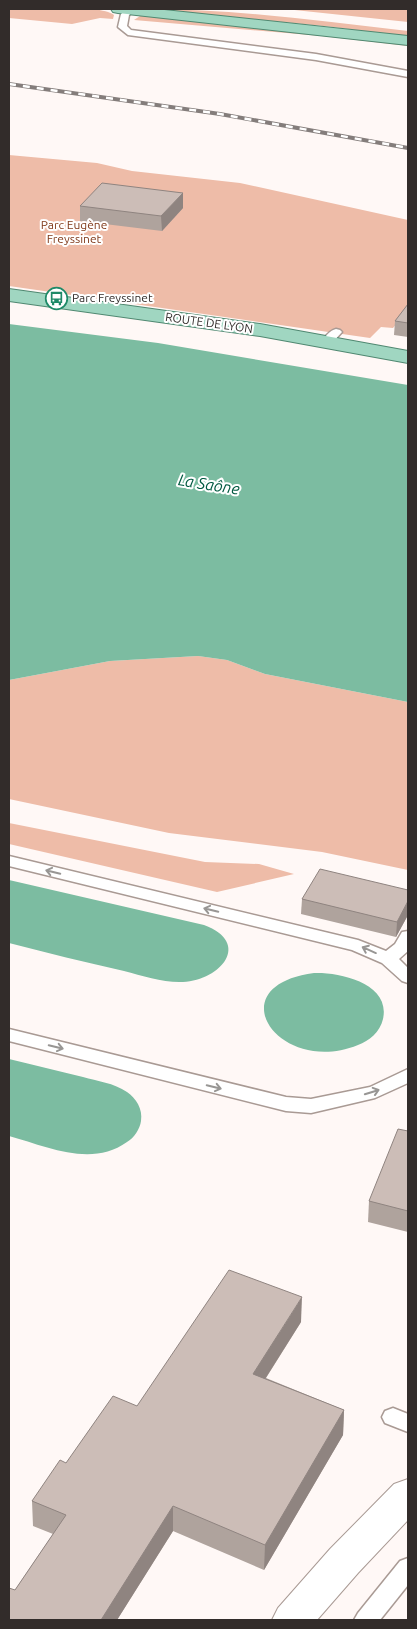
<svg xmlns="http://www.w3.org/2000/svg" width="417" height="1629" viewBox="0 0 417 1629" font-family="Ubuntu,sans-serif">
  <rect width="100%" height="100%" fill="#fff8f6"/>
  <g fill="#eebca8">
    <path d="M9,9C30,9 99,4 114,15L113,19L100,18L72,24L9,18Z"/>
    <path d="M147,9C234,9 322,21 408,31V37L333,27Z"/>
    <polygon points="285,9 408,9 408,22"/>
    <polygon points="149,15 408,43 408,46 322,36 134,20 140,16"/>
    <polygon points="9,155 97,163 132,171 240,183 408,220 408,310 393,328 381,327 370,338 9,286"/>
    <polygon points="198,656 227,660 265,674 408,702 408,870 322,852 169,833 9,799 9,680 110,661"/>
    <polygon points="9,823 205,862 259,864 294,874 217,892 9,844"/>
  </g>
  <g fill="#7cbca1">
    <polygon points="9,324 158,343 408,385 408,702 265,674 227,660 198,656 110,661 9,680"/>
    <path d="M9,880L204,925C252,943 221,980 183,982C164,983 143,976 124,971C85,962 47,953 9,943Z"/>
    <path d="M314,973C339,972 391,983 383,1019C380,1032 369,1041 358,1045C279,1077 216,986 314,973Z"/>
    <path d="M9,1059C34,1065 58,1071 83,1077C97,1081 114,1083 127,1092C136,1098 143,1109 141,1121C140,1129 134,1138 127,1142C91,1168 46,1146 9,1136Z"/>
  </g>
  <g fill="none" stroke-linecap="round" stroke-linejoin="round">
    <defs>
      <g id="service">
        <polygon points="127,9 135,10 129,15 127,26 131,30 316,54 408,71 408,77 316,60 128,35 118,27 121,14"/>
        <path d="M336,329L340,330L342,332L331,344H323L321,342C325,337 330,330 336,329Z"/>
        <polygon points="9,856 358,940 386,951 395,944 402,932 408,931 408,951 399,959 408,968 408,983 402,981 382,963 352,950 9,866"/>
        <polygon points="9,1029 286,1097 311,1099 370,1087 408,1069 408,1083 375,1098 311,1113 286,1111 9,1041"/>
        <polygon points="393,1408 408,1414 408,1432 385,1423 382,1417 385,1411"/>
        <polygon points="408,1558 408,1585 380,1620 354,1620 358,1613 400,1561"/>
      </g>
      <polygon id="minor" points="408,1479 408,1520 358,1573 317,1620 272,1620 278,1608 330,1549 394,1484"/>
      <g id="primary">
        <polygon points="111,9 155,9 408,36 408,45 118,13 113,12"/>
        <polygon points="9,289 260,324 408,351 408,363 260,336 9,301"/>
      </g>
    </defs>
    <use href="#service" stroke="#a99a94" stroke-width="3"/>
    <use href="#minor" stroke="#a99a94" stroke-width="2"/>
    <use href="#primary" stroke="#508871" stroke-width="2"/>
    <use href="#service" fill="#fff" fill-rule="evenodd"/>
    <use href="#minor" fill="#fff" fill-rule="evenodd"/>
    <use href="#primary" fill="#a0d6c1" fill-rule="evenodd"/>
    <defs>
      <polyline id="rail" points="9,84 220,114 408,148"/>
    </defs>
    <use href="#rail" stroke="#847d7b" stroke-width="4"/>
    <use href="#rail" stroke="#fff" stroke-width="2.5" stroke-dasharray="7" stroke-linecap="butt"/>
  </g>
  <g fill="#afa39d">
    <polygon points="183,193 183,208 162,231 80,221 80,206"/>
    <polygon points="408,304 408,337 394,335 395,321"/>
    <polygon points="408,890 408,915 396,937 301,914 302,899"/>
    <polygon points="408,1131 408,1232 368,1222 369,1201"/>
    <polygon points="301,1322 266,1378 344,1410 343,1435 264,1570 173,1531 117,1620 9,1620 15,1590 53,1534 33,1526 32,1501 66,1463 137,1406"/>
  </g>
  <g fill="#8f8480">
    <polygon points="183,193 183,208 162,231 161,216"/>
    <polygon points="408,901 408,915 396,937 397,922"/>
    <polygon points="302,1297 301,1322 253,1398 253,1374"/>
    <polygon points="344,1410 343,1435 264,1570 265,1545"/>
    <polygon points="173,1506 173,1531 117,1620 101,1620"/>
  </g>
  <g fill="#ccbdb7" stroke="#8f8480">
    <polygon points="102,183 183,193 161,216 80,206"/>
    <polygon points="408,304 408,323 395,321"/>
    <polygon points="320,869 408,890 408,901 397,922 302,899"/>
    <polygon points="398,1129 408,1131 408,1211 369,1201"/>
    <polygon points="229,1270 302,1297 253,1374 344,1410 265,1545 173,1506 101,1620 9,1620 9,1588 15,1590 66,1515 32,1501 60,1460 66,1463 113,1396 137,1406"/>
  </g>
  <defs><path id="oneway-shaft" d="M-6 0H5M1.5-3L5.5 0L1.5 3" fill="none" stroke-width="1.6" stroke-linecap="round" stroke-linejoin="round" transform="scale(1.25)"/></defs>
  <g stroke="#989694">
    <use href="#oneway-shaft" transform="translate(53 872) rotate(-166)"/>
    <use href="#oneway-shaft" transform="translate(211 910) rotate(-166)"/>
    <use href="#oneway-shaft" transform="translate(369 950) rotate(-156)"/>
    <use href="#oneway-shaft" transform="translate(56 1047) rotate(14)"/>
    <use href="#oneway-shaft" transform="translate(214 1087) rotate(14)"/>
    <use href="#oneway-shaft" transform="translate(372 1092) rotate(-17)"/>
  </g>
  <defs>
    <symbol id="bus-ring" viewBox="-11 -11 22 22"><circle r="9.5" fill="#fff" stroke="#1f8a68" stroke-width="1.5"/><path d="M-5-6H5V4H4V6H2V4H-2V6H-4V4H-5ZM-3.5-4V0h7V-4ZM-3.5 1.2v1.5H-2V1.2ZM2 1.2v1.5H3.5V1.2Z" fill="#1f8a68"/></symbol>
  </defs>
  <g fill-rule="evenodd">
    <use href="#bus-ring" x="44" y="286" width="25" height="25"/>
  </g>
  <g text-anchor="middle" stroke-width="4" stroke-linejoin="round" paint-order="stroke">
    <g font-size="12" fill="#803a1a" stroke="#fff">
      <text x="74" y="229">Parc Eugène<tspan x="74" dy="14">Freyssinet</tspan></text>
    </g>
    <g font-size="12" fill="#322c2a" stroke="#fff" text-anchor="start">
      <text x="72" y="302">Parc Freyssinet</text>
    </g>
    <g font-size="12" fill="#322c2a" stroke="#fff">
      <text transform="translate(209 323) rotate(8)" y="4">ROUTE DE LYON</text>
    </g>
    <g font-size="16" font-style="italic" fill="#005940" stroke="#fff">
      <text transform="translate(209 484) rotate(9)" y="6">La Saône</text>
    </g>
  </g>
  <rect width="417" height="1629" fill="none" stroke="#322c2a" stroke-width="20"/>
</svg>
